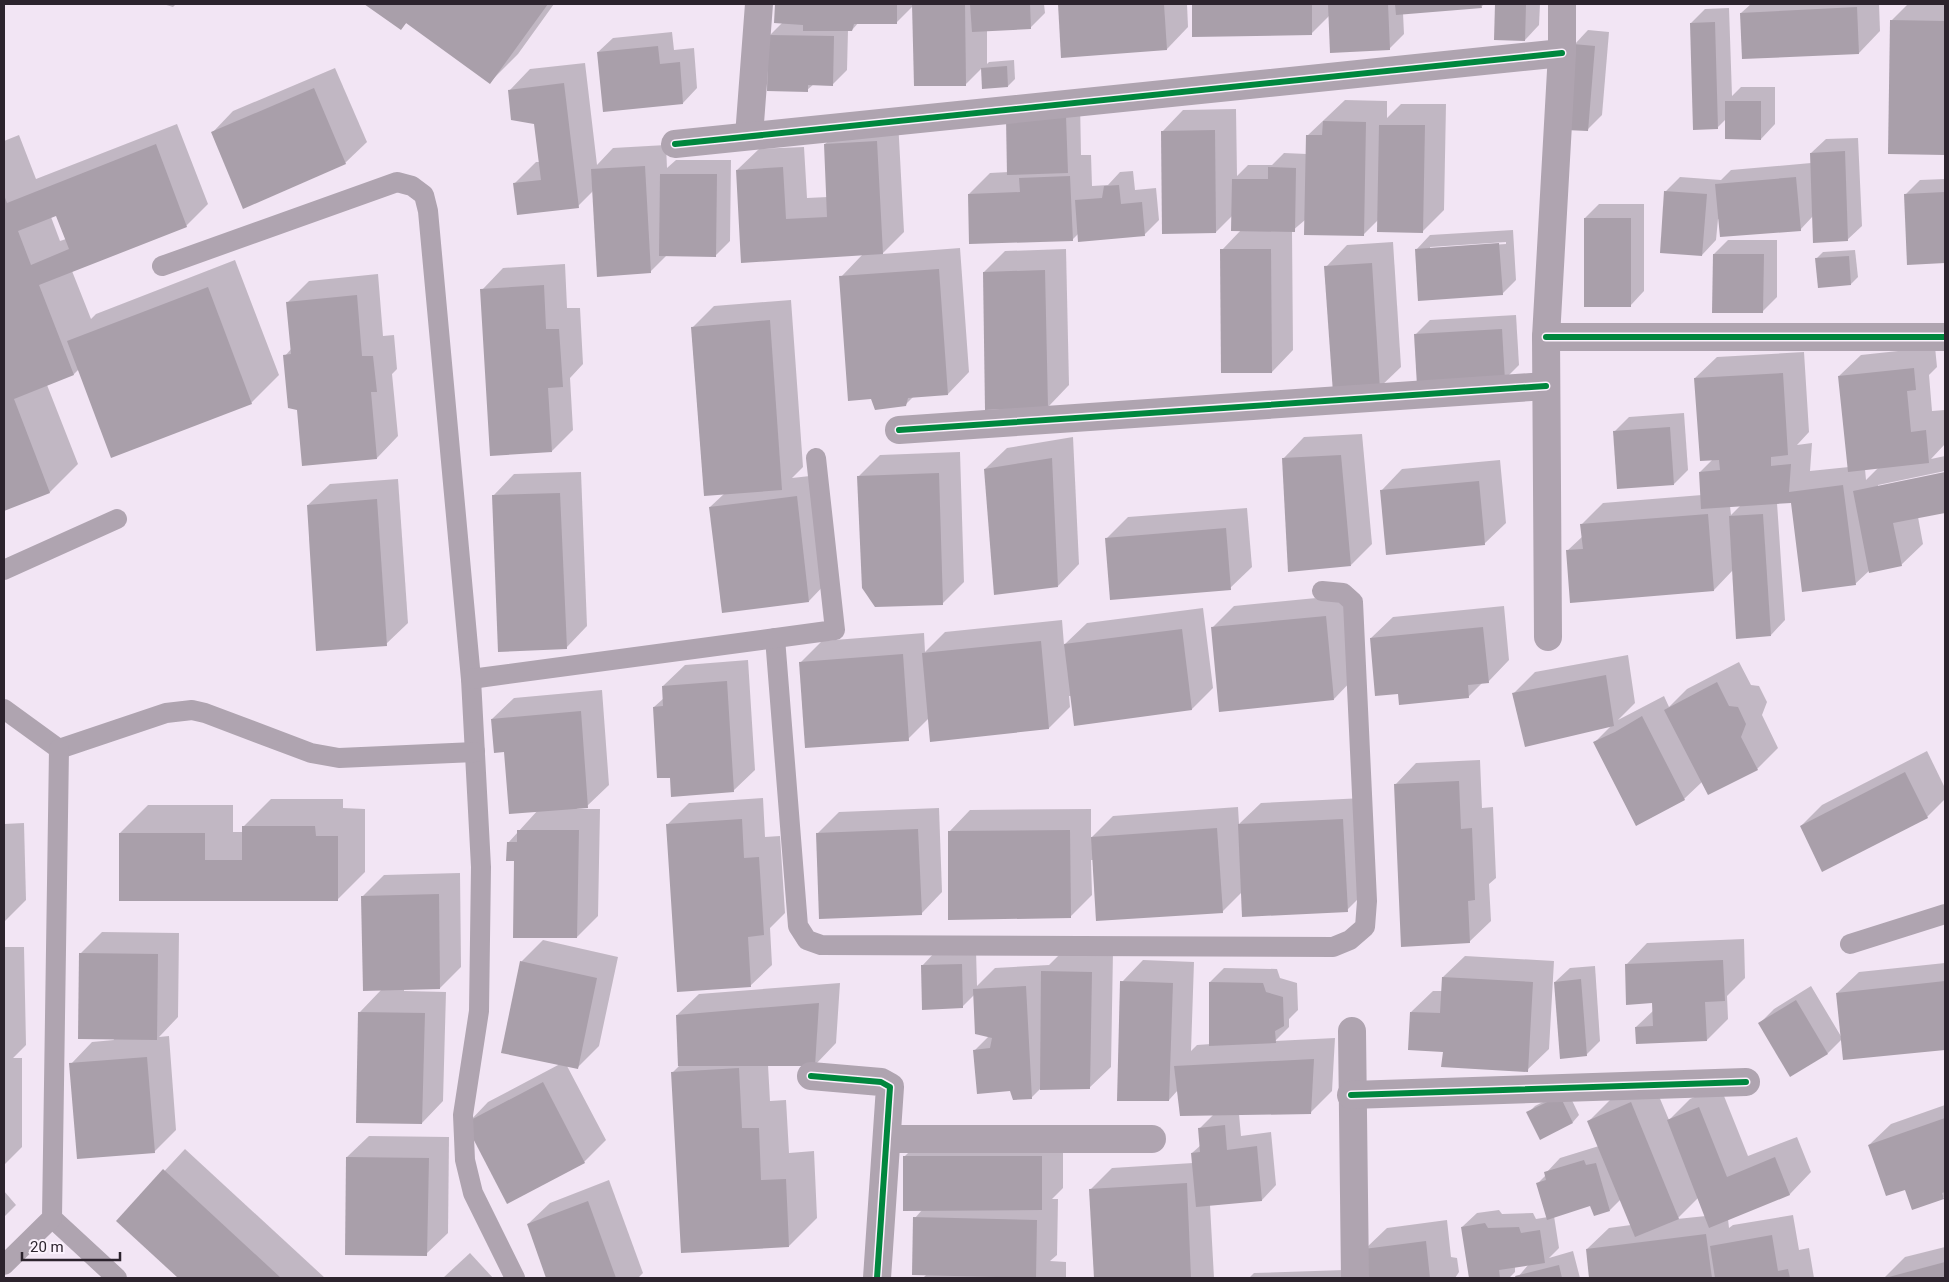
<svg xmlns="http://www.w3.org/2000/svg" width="1949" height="1282" viewBox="0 0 1949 1282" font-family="Roboto,sans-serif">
  <rect width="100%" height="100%" fill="#f2e5f4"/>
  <g fill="#0003" fill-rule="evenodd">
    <polygon points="163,4 176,4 173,7"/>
    <polygon points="366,4 554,4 518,54 490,82 407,22 401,29"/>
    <polygon points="776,4 1044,4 1045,13 1030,28 987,30 987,64 989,62 1014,60 1015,79 1008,86 982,68 966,84 914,5 896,23 859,22 852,30 848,30 847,70 833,84 814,84 807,90 769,36 782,23 775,22"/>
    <polygon points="1059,4 1187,4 1188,27 1167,49 1063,56"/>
    <polygon points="1193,4 1484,4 1481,7 1403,13 1404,34 1389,49 1330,15 1312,33 1194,36"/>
    <polygon points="1496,4 1540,4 1539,25 1525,40 1495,39"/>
    <polygon points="1751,4 1879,4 1880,31 1859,53 1741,13"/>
    <polygon points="1908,4 1945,4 1945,154 1889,153 1891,21"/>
    <polygon points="1729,8 1732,96 1741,87 1775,87 1775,124 1761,139 1726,119 1718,127 1691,23 1705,9"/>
    <polygon points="1588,30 1609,32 1602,115 1587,130 1574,45"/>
    <polygon points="672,32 674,50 694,48 697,88 683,103 598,52 613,38"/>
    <polygon points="585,63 597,165 613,148 666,145 667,168 676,160 731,160 730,241 715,256 667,255 650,272 593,191 578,206 514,184 536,162 540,162 536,123 509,91 530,69"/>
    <polygon points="335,68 367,142 345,163 212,133 233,111"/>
    <polygon points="1345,100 1387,101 1387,118 1401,104 1446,104 1444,210 1422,232 1378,220 1363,235 1305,220 1292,231 1293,350 1272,372 1222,250 1241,230 1233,215 1216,232 1162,132 1183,110 1236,109 1237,176 1248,165 1272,165 1284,153 1307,154 1307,136"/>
    <polygon points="1080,102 1081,155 1091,155 1092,186 1108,185 1120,172 1133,171 1135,190 1156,188 1159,220 1144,235 1079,233 1072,240 969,194 990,173 1009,172"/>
    <polygon points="898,120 904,232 882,254 960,248 969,372 948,394 914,396 905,405 841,277 863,254 742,262 737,170 759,149 804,147 807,198 828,197 825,144 847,123"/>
    <path d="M177,124L208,204L186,226L72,271L91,319L96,314L235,260L279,375L251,403L79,369L74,374L47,385L78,464L50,492L4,510V141L19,135L36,179ZM57,214L66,239L60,241L51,217Z"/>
    <polygon points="1858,138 1862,226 1847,240 1813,216 1800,230 1718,219 1716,240 1702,255 1665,192 1680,177 1721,180 1731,170 1811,163 1811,153 1826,139"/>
    <polygon points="1945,179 1945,262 1908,264 1905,195 1920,180"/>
    <polygon points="1599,204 1644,204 1644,291 1630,306 1585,218"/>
    <path d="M1513,230L1516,280L1502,294L1416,250L1430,235ZM1506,242V244L1430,249V247Z"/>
    <polygon points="1728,240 1777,240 1777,297 1762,312 1714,254"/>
    <polygon points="1393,242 1401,367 1379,388 1326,267 1347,245"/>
    <polygon points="1066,249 1069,385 1048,407 984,272 1005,251"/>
    <polygon points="1855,250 1858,277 1851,284 1816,259 1823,252"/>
    <polygon points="565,264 567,308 580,308 583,364 570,378 573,430 552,451 482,290 503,268"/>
    <polygon points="378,274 383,336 394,335 397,369 392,374 398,436 377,458 298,408 285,356 292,348 288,302 309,281"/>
    <polygon points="791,300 803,467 792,478 819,475 830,579 809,601 710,507 725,493 693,327 714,306"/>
    <polygon points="1516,315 1519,365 1505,379 1415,335 1430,320"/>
    <path d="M1935,347L1937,367L1929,375L1932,411L1945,410V444L1931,459L1945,456V471L1878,485V487L1945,473V512L1918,517L1923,544L1901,565L1870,570L1855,584L1792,502L1777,503L1785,620L1771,635L1733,570L1714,590L1567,551L1583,536L1582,524L1603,503L1702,495L1700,472L1713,459L1695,378L1717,357L1804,352L1809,432L1797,445L1812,443L1810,471L1849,467L1839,376L1861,355ZM1879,467L1866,480L1865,469ZM1741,505L1731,515L1730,506Z"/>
    <polygon points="1684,413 1688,470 1674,484 1614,432 1629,417"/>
    <polygon points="1362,434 1372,544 1351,565 1283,459 1304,437"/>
    <polygon points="1073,437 1079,564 1058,586 985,469 1007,448"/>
    <polygon points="960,452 964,582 942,604 859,476 880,455"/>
    <polygon points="1500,460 1506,523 1484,544 1381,491 1402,469"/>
    <polygon points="581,472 587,626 566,648 493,496 514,474"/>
    <polygon points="398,479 408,623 386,644 308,505 330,484"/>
    <polygon points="1247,508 1252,567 1230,588 1106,539 1128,517"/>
    <polygon points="1347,595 1355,677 1334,699 1212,628 1234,606"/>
    <polygon points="1504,606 1509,660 1488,682 1483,682 1468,697 1400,693 1371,638 1393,617"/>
    <polygon points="1203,608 1213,688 1192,709 1072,696 1069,696 1070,707 1049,728 929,718 908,739 800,663 822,641 924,633 925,652 945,632 1062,620 1064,645 1087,623"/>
    <polygon points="1628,655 1635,703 1618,720 1664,696 1669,707 1687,689 1739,662 1751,685 1759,686 1767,702 1762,715 1778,748 1757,769 1703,781 1684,799 1594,743 1612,725 1514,693 1535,672"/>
    <polygon points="748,660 755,770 733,791 671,777 654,707 664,698 663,686 685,665"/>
    <polygon points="602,690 609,785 587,806 576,807 577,809 600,809 598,916 577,937 516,859 508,843 538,810 492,719 514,698"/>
    <polygon points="1927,751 1945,788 1945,799 1927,817 1801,826 1822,805"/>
    <polygon points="1480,760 1482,808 1493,807 1496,878 1489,884 1491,921 1469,942 1395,785 1416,763"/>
    <polygon points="763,798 765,837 780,836 785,913 770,928 772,965 750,986 668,824 689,803"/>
    <polygon points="1364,798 1368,889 1347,910 1242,892 1222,912 1093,860 1091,860 1092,895 1070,917 949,832 970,810 1091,809 1091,838 1113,816 1238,807 1239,824 1261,803"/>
    <polygon points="271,799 343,799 343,808 365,809 365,872 337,900 120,900 120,833 148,805 233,805 233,832 243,832 243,827"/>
    <polygon points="939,808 942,892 921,914 817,834 839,812"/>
    <polygon points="24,823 26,900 4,922 4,824"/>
    <polygon points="460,873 461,967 440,988 404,989 404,991 446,992 443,1101 422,1123 360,1012 382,989 362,897 384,875"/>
    <polygon points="102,932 179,933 178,1017 159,1037 169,1036 176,1130 154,1152 71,1064 92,1042 114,1040 81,953"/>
    <polygon points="1744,939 1745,978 1727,996 1728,1019 1707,1040 1636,1027 1654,1010 1653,1002 1626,965 1647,943"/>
    <polygon points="543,940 618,957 599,1046 577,1068 567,1066 606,1140 584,1162 467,1124 488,1102 560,1064 521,962"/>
    <polygon points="4,947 24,947 26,1045 13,1058 22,1058 22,1147 4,1165"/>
    <polygon points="976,950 977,986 995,968 1049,965 1064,950 1113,951 1111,1067 1089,1088 1041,1088 1031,1098 1011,1090 975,1050 989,1036 974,995 962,1007 922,966 936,951"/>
    <polygon points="1465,956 1554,961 1549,1049 1527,1070 1444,1051 1411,1012 1433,991 1442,991 1443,977"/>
    <polygon points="1143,960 1194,962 1191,1051 1197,1045 1211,1044 1210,982 1224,968 1277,969 1280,978 1297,983 1298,1010 1289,1019 1289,1027 1275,1041 1335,1038 1332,1091 1310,1113 1239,1114 1241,1136 1271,1132 1276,1185 1262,1200 1210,1205 1214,1278 1235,1278 1095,1278 1090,1190 1112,1168 1193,1163 1192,1153 1201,1145 1199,1129 1213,1115 1178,1090 1169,1100 1122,982"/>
    <polygon points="1945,963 1945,1048 1844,1059 1842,1039 1828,1053 1791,1075 1760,1023 1774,1009 1811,986 1842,1038 1837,993 1859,972"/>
    <polygon points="1595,966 1600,1041 1586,1055 1555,982 1570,968"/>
    <polygon points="840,983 836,1043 815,1065 768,1065 770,1101 786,1100 789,1153 814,1151 817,1218 789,1246 672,1073 679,1066 677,1015 699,994"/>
    <path d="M1653,1082L1669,1120L1690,1099L1720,1086L1748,1156L1797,1137L1811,1172L1790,1194L1728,1219L1729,1228L1733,1225L1793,1215L1799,1250L1809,1248L1814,1278H1591L1587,1249L1609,1228L1631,1225L1621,1199L1610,1210L1591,1205L1554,1216L1559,1248L1549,1258L1573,1251L1580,1278H1517L1529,1264L1515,1267V1272L1509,1278H1470L1462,1227L1477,1213L1499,1210L1502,1214L1533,1213L1536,1219L1548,1217L1537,1184L1546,1175V1173L1560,1158L1599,1146L1589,1121L1610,1100ZM1699,1197L1706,1216L1677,1219Z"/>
    <polygon points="1567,1090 1579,1115 1573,1122 1528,1113 1535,1106"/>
    <polygon points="1945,1105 1945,1195 1943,1198 1906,1188 1869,1145 1891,1124"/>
    <polygon points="926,1135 1063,1135 1063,1188 1052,1199 1058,1199 1057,1255 1050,1261 1066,1262 1066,1278 923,1278 927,1274 915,1218 922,1210 904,1157"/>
    <polygon points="369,1136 449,1137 448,1233 426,1254 347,1157"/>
    <polygon points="185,1149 325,1278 180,1278 118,1221"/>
    <polygon points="609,1180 643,1273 638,1278 548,1278 528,1224 550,1203"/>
    <polygon points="4,1191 16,1205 4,1217"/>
    <polygon points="1447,1220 1451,1257 1457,1258 1459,1272 1455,1278 1369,1278 1365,1249 1387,1228"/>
    <polygon points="1945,1247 1945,1278 1884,1278 1905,1257"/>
    <polygon points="470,1253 493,1278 443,1278"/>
    <polygon points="1345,1270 1345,1278 1249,1278 1254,1273"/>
  </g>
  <g fill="#a99faa" fill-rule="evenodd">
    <polygon points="364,4 548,4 490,84 406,23 401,30"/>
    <polygon points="775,4 897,4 897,24 854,24 852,31 803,31 803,25 774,23"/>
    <polygon points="912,4 965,4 966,86 914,86"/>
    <polygon points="970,4 1030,4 1031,29 972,32"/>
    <polygon points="1058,4 1164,4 1167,50 1061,58"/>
    <polygon points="1192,4 1312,4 1312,35 1192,37"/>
    <polygon points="1328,4 1388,4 1390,50 1330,53"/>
    <polygon points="1395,4 1481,4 1482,8 1396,15"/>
    <polygon points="1495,4 1526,4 1525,41 1494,40"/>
    <polygon points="1857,7 1859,54 1742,59 1740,13"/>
    <polygon points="1890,20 1945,21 1945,155 1888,154"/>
    <polygon points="1715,22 1718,129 1693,130 1690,23"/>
    <polygon points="768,35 834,36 833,86 808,85 808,92 767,91"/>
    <polygon points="1573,44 1595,46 1588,131 1565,130"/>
    <polygon points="658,46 660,64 680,62 683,104 603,112 597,52"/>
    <polygon points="1007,66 1008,87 982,89 981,68"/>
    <polygon points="564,83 579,208 517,215 513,183 541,180 534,124 511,120 508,90"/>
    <polygon points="314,88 346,164 243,209 211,132"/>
    <polygon points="1725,101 1761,101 1761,140 1725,139"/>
    <polygon points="1066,116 1068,173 1007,175 1006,118"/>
    <polygon points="1323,121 1366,122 1364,236 1304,235 1306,135 1322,135"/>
    <polygon points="1379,125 1425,125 1423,233 1377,232"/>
    <polygon points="1215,130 1216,233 1162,234 1161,131"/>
    <polygon points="877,141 883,254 741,263 736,170 783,167 786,219 827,217 824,144"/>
    <path d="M156,144L187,227L39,285L74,375L14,399L50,493L4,511V195L7,203ZM56,216L69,249L31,265L18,231Z"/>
    <polygon points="1845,151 1848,241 1813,243 1810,153"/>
    <polygon points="645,166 651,273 597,277 591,169"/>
    <polygon points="1268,167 1296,168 1295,232 1231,231 1232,179 1268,179"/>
    <polygon points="660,174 717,174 716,257 659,256"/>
    <polygon points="1070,176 1073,241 969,244 968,194 1020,192 1019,178"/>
    <polygon points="1796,177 1801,231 1720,237 1715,184"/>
    <polygon points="1119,185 1121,204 1142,202 1145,236 1078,242 1075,200 1102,198 1104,186"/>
    <polygon points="1664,191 1707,194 1702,256 1660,253"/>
    <polygon points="1945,192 1945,263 1907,265 1904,194"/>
    <rect x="1584" y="218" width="47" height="89"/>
    <polygon points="1499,243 1503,295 1418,301 1415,249"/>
    <polygon points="1220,249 1271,249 1272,373 1221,373"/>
    <polygon points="1713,254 1764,254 1763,313 1712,313"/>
    <polygon points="1849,256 1851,285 1818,288 1815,258"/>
    <polygon points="1372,263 1380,390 1333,393 1324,266"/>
    <polygon points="939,269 948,395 908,398 906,406 875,410 871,399 848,401 839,276"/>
    <polygon points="1045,270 1048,408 985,410 983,272"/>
    <polygon points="544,285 546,329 559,329 563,387 548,388 552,452 490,456 480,289"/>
    <polygon points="208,287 252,404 111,458 67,341"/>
    <polygon points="357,295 362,356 373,356 377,392 371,392 377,459 302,466 297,410 288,408 283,355 291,354 286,302"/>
    <polygon points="770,320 782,490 704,496 691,327"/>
    <polygon points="1502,329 1505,381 1417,386 1414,334"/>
    <polygon points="1914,368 1916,390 1907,391 1911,432 1926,430 1929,463 1848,472 1838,376"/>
    <polygon points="1783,373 1788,455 1771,457 1771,466 1791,464 1789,492 1843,485 1856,585 1802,592 1791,503 1701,509 1699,472 1720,470 1719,460 1700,461 1694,378"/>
    <polygon points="1670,427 1674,485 1617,489 1613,431"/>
    <polygon points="1341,455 1351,566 1288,572 1282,458"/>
    <polygon points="1052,458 1058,587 994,595 984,469"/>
    <polygon points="1945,472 1945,513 1893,523 1902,566 1869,573 1853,491"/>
    <polygon points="939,473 943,605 875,607 862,588 857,476"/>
    <polygon points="1479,481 1485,545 1386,555 1380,490"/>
    <polygon points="560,493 567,649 498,652 492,495"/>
    <polygon points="797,496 809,602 722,613 709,507"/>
    <polygon points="377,499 387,646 316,651 307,505"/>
    <polygon points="1708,514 1714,591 1570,603 1566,550 1583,549 1580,524"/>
    <polygon points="1763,514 1771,636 1736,639 1729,516"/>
    <polygon points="1226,528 1231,590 1110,600 1105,538"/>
    <polygon points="1326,616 1334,700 1219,712 1211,627"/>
    <polygon points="1483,627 1489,683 1468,685 1469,698 1399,705 1398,694 1375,696 1370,638"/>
    <polygon points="1182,629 1192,710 1074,726 1064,644"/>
    <polygon points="1041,641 1049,729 930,742 922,653"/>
    <polygon points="903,654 909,741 805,748 799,662"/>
    <polygon points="1606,675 1614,726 1525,747 1512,693"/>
    <polygon points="727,681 734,792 671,797 670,778 657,778 653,707 663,706 662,686"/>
    <polygon points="1717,682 1729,706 1738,707 1746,724 1741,737 1758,770 1708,795 1664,710"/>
    <polygon points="581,711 588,808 509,814 504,752 494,753 491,719"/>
    <polygon points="1642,716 1685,800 1636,826 1593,742 1615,732"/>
    <polygon points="1905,772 1928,818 1822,872 1800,826"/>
    <polygon points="1459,781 1461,829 1472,828 1475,900 1468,901 1470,943 1401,947 1394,784"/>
    <polygon points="742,819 744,858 759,857 764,935 748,937 751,987 677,992 666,824"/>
    <polygon points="1343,819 1348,912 1242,917 1238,824"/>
    <polygon points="242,826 315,826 316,836 338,836 338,901 119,901 119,833 205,833 205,860 242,860"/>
    <polygon points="1217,828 1223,913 1096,921 1091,837"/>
    <polygon points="918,829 922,915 819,919 816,833"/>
    <polygon points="517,830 579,830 577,938 513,938 514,861 506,861 507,842 517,842"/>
    <polygon points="1070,830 1071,918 948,920 948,831"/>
    <polygon points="439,894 440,989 363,991 361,896"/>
    <polygon points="79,953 158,954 157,1040 78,1039"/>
    <polygon points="1723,960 1725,1001 1705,1002 1707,1041 1636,1044 1635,1027 1653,1026 1652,1003 1626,1005 1625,964"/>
    <polygon points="520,961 597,978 578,1069 501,1053"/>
    <polygon points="962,964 963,1008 922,1010 921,965"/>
    <polygon points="1041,971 1092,972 1090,1089 1040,1090"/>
    <polygon points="1442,977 1533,982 1528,1072 1441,1067 1443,1052 1408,1050 1410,1012 1440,1013"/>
    <polygon points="1581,979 1587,1056 1560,1059 1554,982"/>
    <polygon points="1120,981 1173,983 1169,1101 1117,1101"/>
    <polygon points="1945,981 1945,1050 1843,1060 1836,993"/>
    <polygon points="1209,982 1263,983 1266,992 1283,997 1284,1026 1275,1031 1276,1043 1209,1046"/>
    <polygon points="1026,986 1032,1099 1013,1100 1010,1091 977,1094 973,1050 990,1048 992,1038 975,1034 973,989"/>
    <polygon points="1796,1000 1828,1054 1790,1077 1758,1023"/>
    <polygon points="819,1003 815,1066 678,1066 676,1015"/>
    <polygon points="358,1012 425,1013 422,1124 356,1123"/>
    <polygon points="147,1057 155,1153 77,1159 69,1063"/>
    <polygon points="1314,1059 1311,1114 1180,1116 1174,1066"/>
    <polygon points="739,1068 742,1128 759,1128 761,1180 786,1179 789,1247 681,1253 671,1072"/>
    <polygon points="543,1082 585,1163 507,1204 465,1123"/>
    <polygon points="1560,1096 1573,1123 1540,1140 1526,1112"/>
    <polygon points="1631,1102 1679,1219 1635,1237 1587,1121"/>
    <polygon points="1699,1107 1727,1177 1775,1157 1790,1195 1709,1228 1667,1120"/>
    <polygon points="1945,1118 1945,1192 1942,1193 1944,1199 1912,1210 1905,1190 1886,1196 1868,1145"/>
    <polygon points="1225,1125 1227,1150 1257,1146 1262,1201 1196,1207 1191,1153 1200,1152 1198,1128"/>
    <polygon points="903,1156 1042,1156 1042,1210 903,1211"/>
    <polygon points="346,1157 429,1158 427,1256 345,1255"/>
    <polygon points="1584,1160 1586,1165 1596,1163 1610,1211 1594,1216 1590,1206 1547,1220 1536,1183 1546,1180 1544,1172"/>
    <polygon points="163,1169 281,1278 178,1278 116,1221"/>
    <polygon points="1187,1183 1191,1278 1094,1278 1089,1189"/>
    <polygon points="588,1201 616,1278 546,1278 527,1224"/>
    <polygon points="913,1217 1037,1220 1036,1278 912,1275"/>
    <polygon points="1485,1223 1488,1228 1519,1227 1521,1233 1540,1230 1545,1263 1499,1270 1500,1278 1469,1278 1461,1227"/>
    <polygon points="1706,1234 1712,1278 1589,1278 1586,1249"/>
    <polygon points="1772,1235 1778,1271 1788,1269 1790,1278 1715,1278 1710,1246"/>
    <polygon points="1426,1241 1430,1278 1367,1278 1364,1249"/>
    <polygon points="1945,1262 1945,1278 1885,1278"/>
    <polygon points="1559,1265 1562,1278 1516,1278 1515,1276"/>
  </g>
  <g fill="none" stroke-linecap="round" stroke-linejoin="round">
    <g stroke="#afa4b0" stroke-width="20">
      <polyline points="162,266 397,182 412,186 424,195 428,211 471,679 481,867 479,1011 463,1115 465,1160 473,1193 515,1278"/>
      <polyline points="4,570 117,519"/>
      <polyline points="775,638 798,926 807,940 821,945 1333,947 1350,940 1365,927 1367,901 1353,602 1343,593 1322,591"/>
      <polyline points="471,679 835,630 816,458"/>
      <polyline points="4,709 59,749"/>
      <polyline points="59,749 166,713 192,710 205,713 311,753 339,758 475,752"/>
      <polyline points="1850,944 1945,914"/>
      <polyline points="52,1218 117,1278"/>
      <polyline points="4,1265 52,1218 59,749"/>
    </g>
    <g stroke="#afa4b0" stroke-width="28">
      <polyline points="749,136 759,4"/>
      <polyline points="675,144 1562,53"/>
      <polyline points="1546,337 1945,337"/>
      <polyline points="899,430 1546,386"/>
      <polyline points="1548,637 1546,337 1562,53 1562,4"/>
      <polyline points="1352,1031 1355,1278"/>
      <polyline points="811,1076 881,1082 890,1087 877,1278"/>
      <polyline points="1351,1095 1746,1082"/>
      <polyline points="887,1139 1152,1139"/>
    </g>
    <defs>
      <g id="cycleway">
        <polyline points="675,144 1562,53"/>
        <polyline points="1546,337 1945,337"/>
        <polyline points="899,430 1546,386"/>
        <polyline points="811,1076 881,1082 890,1087 877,1278"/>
        <polyline points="1351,1095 1746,1082"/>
      </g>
    </defs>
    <use href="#cycleway" stroke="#fbf1fc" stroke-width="9"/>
    <use href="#cycleway" stroke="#00873e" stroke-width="6"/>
  </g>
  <rect width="1949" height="1282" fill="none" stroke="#2c232d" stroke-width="10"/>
  <path d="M22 1252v8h98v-8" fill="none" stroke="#2c232d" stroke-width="2.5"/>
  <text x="30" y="1252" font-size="15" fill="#2c232d" stroke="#fbf1fc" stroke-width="4" paint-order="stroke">20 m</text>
</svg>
